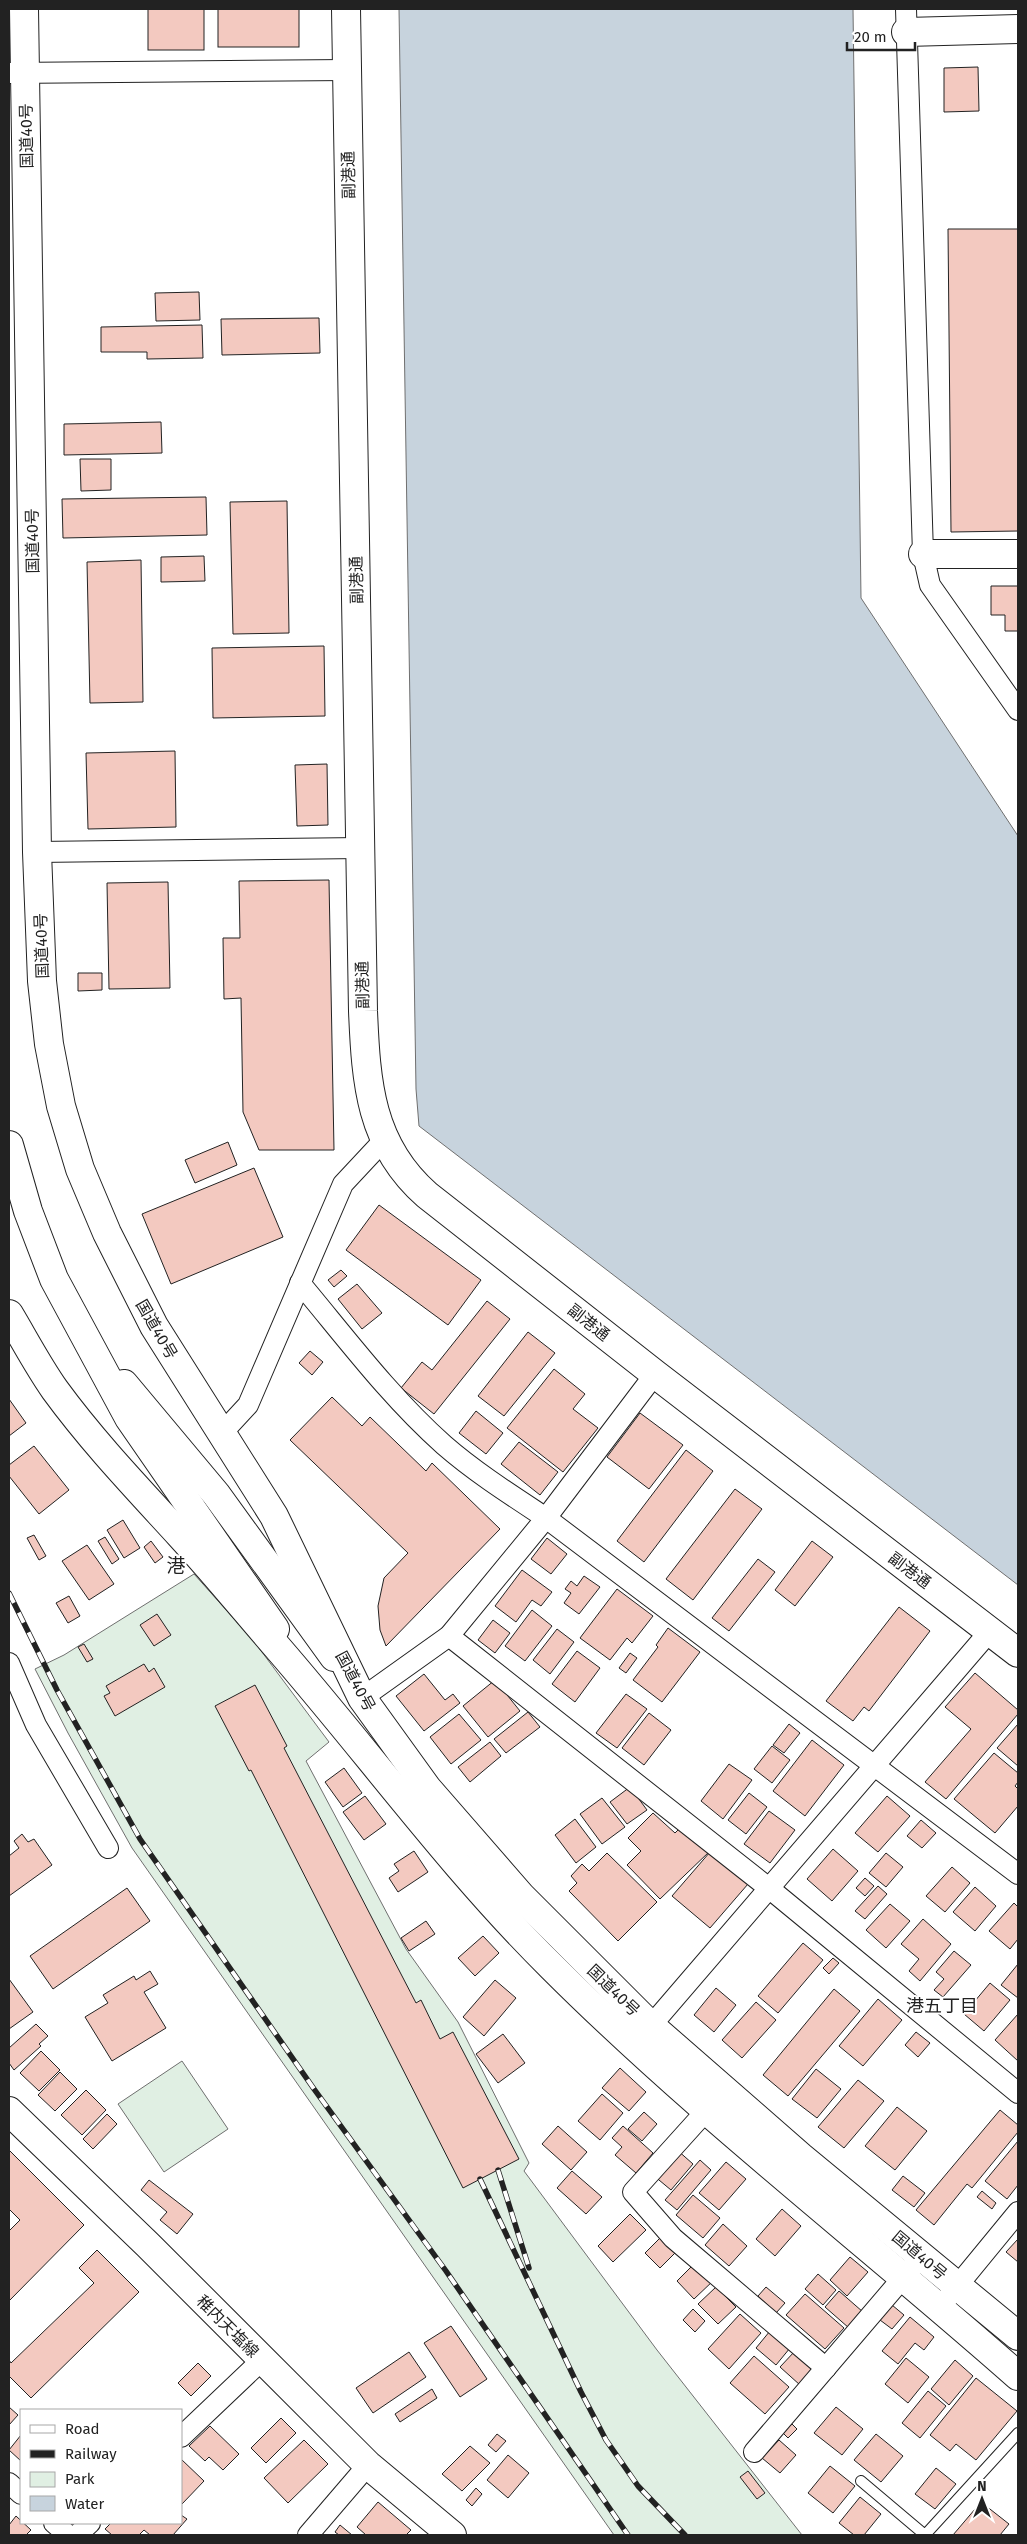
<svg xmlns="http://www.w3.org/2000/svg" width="1027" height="2544" viewBox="0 0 1027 2544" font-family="'Fira Sans','Noto Sans JP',sans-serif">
  <rect width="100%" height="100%" fill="#fff"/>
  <g fill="#e0efe3" stroke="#6f6f6f">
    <polygon points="194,1574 253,1640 329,1742 306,1761 406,1949 458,2022 529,2163 524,2171 657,2350 802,2535 614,2535 132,1848 68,1733 35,1669 64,1655"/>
    <polygon points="182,2061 228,2129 164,2172 118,2104"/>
  </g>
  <polygon fill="#c7d3dd" stroke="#6f6f6f" points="399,9 853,9 861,598 1018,836 1018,1585 419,1126 416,1089"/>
  <g fill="#f3c9c0" stroke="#222">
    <rect x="148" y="9" width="56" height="41"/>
    <rect x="218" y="9" width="81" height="38"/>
    <polygon points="978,67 979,111 944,112 944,68"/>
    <polygon points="948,229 1018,229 1018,531 951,532"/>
    <polygon points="199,292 200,320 156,321 155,293"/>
    <polygon points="319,318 320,353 222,355 221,319"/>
    <polygon points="202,325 203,358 147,359 147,352 101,352 101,327"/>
    <polygon points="161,422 162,453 64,455 64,424"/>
    <polygon points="80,459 111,459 111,490 81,491"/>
    <polygon points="206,497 207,535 63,538 62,499"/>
    <polygon points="287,501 289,633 233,634 230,502"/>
    <polygon points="204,556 205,581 161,582 161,557"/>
    <polygon points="141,560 143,702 90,703 87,562"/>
    <polygon points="991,586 1018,586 1018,631 1005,631 1005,615 991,615"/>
    <polygon points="324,646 325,716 213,718 212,648"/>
    <polygon points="175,751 176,827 88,829 86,753"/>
    <polygon points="327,764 328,825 297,826 295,765"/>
    <polygon points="329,880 334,1150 259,1150 243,1112 241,998 224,999 223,938 240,938 239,881"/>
    <polygon points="168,882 170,988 109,989 107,883"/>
    <polygon points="78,973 102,973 102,990 78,991"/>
    <polygon points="228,1142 237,1165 195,1183 185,1160"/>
    <polygon points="254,1168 283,1237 171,1284 142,1214"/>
    <polygon points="379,1205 481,1280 448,1325 346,1250"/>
    <polygon points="341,1270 347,1276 334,1287 328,1280"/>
    <polygon points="357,1284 382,1313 362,1329 338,1299"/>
    <polygon points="487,1301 510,1319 434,1414 401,1388 422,1362 432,1370"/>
    <polygon points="528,1332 555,1353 504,1416 478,1396"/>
    <polygon points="310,1351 323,1362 312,1375 299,1363"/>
    <polygon points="554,1369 585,1394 573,1409 598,1428 563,1472 507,1428"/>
    <polygon points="332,1397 362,1426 370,1417 426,1471 432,1463 500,1529 386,1646 380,1630 378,1606 384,1578 408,1553 290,1440"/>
    <polygon points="9,1399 26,1423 9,1436"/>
    <polygon points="476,1411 503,1433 486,1454 459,1433"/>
    <polygon points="640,1413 683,1445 649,1489 607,1457"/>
    <polygon points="519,1442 558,1472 540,1495 501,1464"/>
    <polygon points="34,1446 69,1490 39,1514 9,1476 9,1465"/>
    <polygon points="686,1450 713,1471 644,1562 617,1541"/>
    <polygon points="735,1489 762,1509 693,1600 666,1579"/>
    <polygon points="123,1520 140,1548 124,1558 107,1530"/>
    <polygon points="34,1535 46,1556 39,1560 27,1538"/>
    <polygon points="105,1537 119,1559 112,1564 98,1541"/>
    <polygon points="547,1538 567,1554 551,1574 531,1559"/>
    <polygon points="151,1541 163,1557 155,1563 144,1547"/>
    <polygon points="812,1541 833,1557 795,1606 775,1590"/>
    <polygon points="87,1545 114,1584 89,1600 62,1561"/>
    <polygon points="758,1559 775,1572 729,1631 712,1618"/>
    <polygon points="522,1570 552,1592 541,1606 532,1600 516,1622 495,1606"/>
    <polygon points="584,1576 600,1587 579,1614 564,1603 571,1593 565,1589 571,1581 577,1586"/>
    <polygon points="617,1589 653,1616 632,1643 627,1638 610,1660 580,1638"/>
    <polygon points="69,1596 80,1616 68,1623 56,1603"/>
    <polygon points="899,1607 930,1631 869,1711 864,1707 853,1721 826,1701"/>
    <polygon points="532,1610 552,1626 525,1661 505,1646"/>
    <polygon points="157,1614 171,1635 154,1646 140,1625"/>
    <polygon points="493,1620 510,1633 495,1653 478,1640"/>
    <polygon points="668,1628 700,1652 662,1702 633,1680 658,1647 656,1645"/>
    <polygon points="557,1629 574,1642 550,1674 533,1660"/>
    <polygon points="84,1644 93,1659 87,1662 78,1647"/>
    <polygon points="577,1651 600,1668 575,1702 552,1684"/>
    <polygon points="630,1653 637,1658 626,1673 619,1668"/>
    <polygon points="144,1664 149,1672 154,1668 165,1687 115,1716 104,1696 110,1693 106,1686"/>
    <polygon points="975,1673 1018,1710 1018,1714 946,1799 925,1782 971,1729 945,1707"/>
    <polygon points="424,1674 445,1700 453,1694 460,1703 424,1731 396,1696"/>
    <polygon points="495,1680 520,1711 488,1737 463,1706"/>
    <polygon points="255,1685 287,1746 284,1748 416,2003 421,2000 440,2039 453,2032 519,2159 463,2188 251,1770 249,1771 215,1706"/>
    <polygon points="626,1694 647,1709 617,1748 596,1733"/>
    <polygon points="528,1712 540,1727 506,1753 494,1739"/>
    <polygon points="649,1713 671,1730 644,1765 622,1748"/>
    <polygon points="459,1714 481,1740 451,1764 430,1737"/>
    <polygon points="789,1724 800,1733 784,1753 773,1745"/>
    <polygon points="1018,1724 1018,1766 997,1748"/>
    <polygon points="812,1740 844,1765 805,1816 773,1791"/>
    <polygon points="490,1742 501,1756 470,1782 458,1767"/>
    <polygon points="772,1746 790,1760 772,1783 754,1769"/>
    <polygon points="994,1753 1018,1773 1018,1782 1015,1786 1018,1789 1018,1806 995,1833 954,1799"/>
    <polygon points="729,1764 752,1780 723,1819 701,1801"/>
    <polygon points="344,1768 362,1793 343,1807 325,1782"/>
    <polygon points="630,1787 647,1810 627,1824 610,1802"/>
    <polygon points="749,1793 767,1807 746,1834 728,1820"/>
    <polygon points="365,1796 386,1824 364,1840 343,1812"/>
    <polygon points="887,1796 910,1816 878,1852 855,1833"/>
    <polygon points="602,1798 625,1827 602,1844 580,1814"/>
    <polygon points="769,1811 795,1830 770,1863 744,1844"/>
    <polygon points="653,1813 675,1833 684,1824 710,1851 660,1899 627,1865 641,1851 628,1838"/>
    <polygon points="575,1819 596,1847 576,1863 555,1835"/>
    <polygon points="921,1820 936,1833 922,1848 907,1836"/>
    <polygon points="22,1834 28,1842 34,1839 52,1865 9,1896 9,1856 19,1848 14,1841"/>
    <polygon points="833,1849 858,1871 832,1901 807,1879"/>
    <polygon points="414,1851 428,1872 398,1892 389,1878 399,1871 394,1864"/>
    <polygon points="710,1852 748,1884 710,1928 672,1896"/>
    <polygon points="607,1853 657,1902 618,1941 569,1891 577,1883 571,1876 582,1864 589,1871"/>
    <polygon points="886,1853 903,1867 886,1887 869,1873"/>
    <polygon points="952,1867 970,1883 945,1912 926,1896"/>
    <polygon points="865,1878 874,1886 865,1896 856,1888"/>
    <polygon points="878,1886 887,1894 865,1919 855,1911"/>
    <polygon points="975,1887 996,1906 975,1931 953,1912"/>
    <polygon points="127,1888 150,1921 53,1989 30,1956"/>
    <polygon points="1014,1903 1018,1907 1018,1939 1010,1949 989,1931"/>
    <polygon points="890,1904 910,1921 886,1948 866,1930"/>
    <polygon points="923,1919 951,1944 920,1981 909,1971 919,1959 901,1944"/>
    <polygon points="426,1921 435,1934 409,1951 401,1938"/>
    <polygon points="483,1936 499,1953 475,1976 458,1958"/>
    <polygon points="803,1943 823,1960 778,2013 758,1996"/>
    <polygon points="954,1951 971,1965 943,1997 934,1990 944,1979 936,1972"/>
    <polygon points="833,1958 839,1963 829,1974 823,1968"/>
    <polygon points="1018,1964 1018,1998 1001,1985"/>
    <polygon points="150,1971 158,1984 144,1992 166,2028 112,2061 85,2017 108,2003 103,1995 134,1976 136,1980"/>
    <polygon points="9,1979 33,2012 9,2029"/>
    <polygon points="495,1980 516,1998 484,2036 463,2017"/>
    <polygon points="990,1983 1010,2000 984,2031 964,2014"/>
    <polygon points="716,1988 736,2005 714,2032 694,2015"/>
    <polygon points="834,1989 860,2011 788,2096 763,2075"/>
    <polygon points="878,1999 902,2020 863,2066 839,2046"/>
    <polygon points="756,2002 776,2020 742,2058 722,2040"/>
    <polygon points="1018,2014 1018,2061 995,2040"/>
    <polygon points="36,2024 48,2036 39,2044 41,2046 14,2070 9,2063 9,2048"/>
    <polygon points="916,2032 930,2043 918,2057 905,2045"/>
    <polygon points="503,2034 525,2063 498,2083 476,2054"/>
    <polygon points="41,2051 60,2070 39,2091 20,2073"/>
    <polygon points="620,2068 646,2092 629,2111 602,2088"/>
    <polygon points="816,2069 841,2089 817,2118 792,2099"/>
    <polygon points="60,2072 77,2089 55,2111 38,2095"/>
    <polygon points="858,2080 884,2101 844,2148 818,2127"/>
    <polygon points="86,2090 106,2110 82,2135 61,2115"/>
    <polygon points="602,2094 623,2113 600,2140 578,2121"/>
    <polygon points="897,2107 927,2131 895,2170 865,2146"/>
    <polygon points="1000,2110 1018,2125 1018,2132 972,2188 967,2184 934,2225 916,2210"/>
    <polygon points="644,2112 657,2124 642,2141 628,2129"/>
    <polygon points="107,2114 117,2124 93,2149 83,2139"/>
    <polygon points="558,2126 587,2152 571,2170 542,2144"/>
    <polygon points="623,2126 653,2153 636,2173 615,2155 622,2147 612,2138"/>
    <polygon points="1018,2141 1018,2185 1007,2199 985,2181"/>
    <polygon points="676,2149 693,2164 671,2190 653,2175"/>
    <polygon points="9,2150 84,2225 9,2301 9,2231 20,2220 9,2209"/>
    <polygon points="700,2160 711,2170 677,2210 665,2200"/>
    <polygon points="726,2162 746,2179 719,2210 699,2193"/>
    <polygon points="572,2171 602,2197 586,2214 557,2188"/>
    <polygon points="903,2176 925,2193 914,2207 892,2190"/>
    <polygon points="149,2180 193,2214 177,2234 160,2220 167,2212 141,2190"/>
    <polygon points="982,2191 996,2203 992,2209 977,2197"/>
    <polygon points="693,2195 720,2218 703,2238 676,2215"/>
    <polygon points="782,2209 801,2226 775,2256 756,2239"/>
    <polygon points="630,2214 646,2230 613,2262 598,2246"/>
    <polygon points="723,2224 747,2246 729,2266 705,2245"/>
    <polygon points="661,2237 676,2252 660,2268 645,2253"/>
    <polygon points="1018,2239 1018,2262 1006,2252"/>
    <polygon points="97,2250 139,2292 31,2398 9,2376 9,2360 11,2363 94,2283 79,2268"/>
    <polygon points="850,2257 868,2272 847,2296 830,2280"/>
    <polygon points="696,2262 714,2280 694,2299 677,2281"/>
    <polygon points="818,2274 836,2290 823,2305 805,2289"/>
    <polygon points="716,2287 736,2307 718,2324 698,2304"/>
    <polygon points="766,2287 785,2303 776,2313 758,2296"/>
    <polygon points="839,2291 863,2312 849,2328 825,2307"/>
    <polygon points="805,2294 844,2328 825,2349 786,2315"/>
    <polygon points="892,2305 904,2315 892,2329 880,2320"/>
    <polygon points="693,2309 705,2321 695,2332 683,2320"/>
    <polygon points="740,2314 761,2333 729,2369 708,2349"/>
    <polygon points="910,2317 934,2337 924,2350 915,2343 898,2364 882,2351"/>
    <polygon points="451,2326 487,2379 460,2397 424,2343"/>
    <polygon points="770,2331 790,2348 776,2365 756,2348"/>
    <polygon points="795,2351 815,2369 800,2385 780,2367"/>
    <polygon points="409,2352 426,2377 373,2413 356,2388"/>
    <polygon points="754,2356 789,2387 765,2414 730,2383"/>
    <polygon points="906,2358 929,2377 908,2403 885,2384"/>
    <polygon points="955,2360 973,2376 949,2405 931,2389"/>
    <polygon points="198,2363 211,2376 191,2396 178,2383"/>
    <polygon points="976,2378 1017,2411 976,2460 956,2444 950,2451 930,2435"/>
    <polygon points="432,2389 437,2398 400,2422 395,2414"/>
    <polygon points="928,2391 946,2406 920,2438 902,2423"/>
    <polygon points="9,2407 18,2415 9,2425"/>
    <polygon points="836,2407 863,2429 842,2455 814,2433"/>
    <polygon points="281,2418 296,2433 266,2463 251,2448"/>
    <polygon points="792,2424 797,2429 788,2438 783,2433"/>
    <polygon points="210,2426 239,2454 223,2470 209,2457 205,2461 189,2446"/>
    <polygon points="497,2434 506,2441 496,2452 488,2445"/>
    <polygon points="876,2434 903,2456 881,2482 854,2460"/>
    <polygon points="21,2435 21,2461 9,2450"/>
    <polygon points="304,2440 328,2464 288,2503 264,2478"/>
    <polygon points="779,2440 796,2455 780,2473 762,2458"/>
    <polygon points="470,2446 490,2463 462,2491 442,2474"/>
    <polygon points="508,2455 529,2473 508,2498 487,2480"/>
    <polygon points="181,2459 204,2481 182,2504 181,2503"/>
    <polygon points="830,2466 855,2486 833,2513 808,2493"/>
    <polygon points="936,2468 956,2484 935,2509 915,2494"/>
    <polygon points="748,2471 765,2493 757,2499 740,2477"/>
    <polygon points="476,2488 482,2494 472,2506 466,2500"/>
    <polygon points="860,2497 881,2514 864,2535 854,2535 839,2523"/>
    <polygon points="378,2502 411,2530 406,2535 366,2535 357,2527"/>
    <polygon points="981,2502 1009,2524 1000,2535 953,2535"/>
    <polygon points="181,2515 187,2519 173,2535 150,2535 144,2530 139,2535 112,2535 105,2529 111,2523 181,2523"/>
    <polygon points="16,2516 31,2530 26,2535 9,2535 9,2525"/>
    <polygon points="340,2525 352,2535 339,2535 335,2532"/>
  </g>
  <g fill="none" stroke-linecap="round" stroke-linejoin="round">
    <defs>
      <polyline id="lane" points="861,2481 925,2535 1018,2433"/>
      <g id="street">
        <polyline points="906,9 923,554 930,585 1018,710"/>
        <polyline points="9,73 347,70"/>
        <polyline points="37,852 361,848"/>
        <path d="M300,1283C346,1338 390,1397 444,1445C475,1472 511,1495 546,1518L1018,1874"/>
        <polyline points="223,1432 248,1405 343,1184 385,1139"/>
        <polyline points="449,1636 770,1889 1018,2093"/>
        <polyline points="9,1663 36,1725 108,1848"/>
        <polyline points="362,1698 449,1636 546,1518 655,1374"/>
        <polyline points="643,2035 990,1631"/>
        <polyline points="706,2111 633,2192 673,2238 826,2368"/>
        <polyline points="940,2307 1018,2212"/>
        <polyline points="181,2437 262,2360"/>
        <polyline points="754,2452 912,2267"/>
        <polyline points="9,2483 21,2494"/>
        <polyline points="54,2523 68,2535"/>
        <polyline points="77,2535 90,2523"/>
        <polyline points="308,2535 368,2465"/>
      </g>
      <g id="secondary">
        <path d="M346,9L363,1011C366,1083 370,1145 427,1195L655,1374L1018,1653"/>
        <polyline points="906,32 1018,29"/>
        <polyline points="923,554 1018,554"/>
        <polyline points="9,1145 28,1211 54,1279 129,1418 275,1629"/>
        <polyline points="124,1384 216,1494 334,1657"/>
      </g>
      <polyline id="primary" points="9,2111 148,2245 368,2465 452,2535"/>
      <g id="highway">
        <polyline points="24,9 37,852 42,981 49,1044 61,1106 80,1169 107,1233 154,1326 274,1516 362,1698 427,1788 521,1896 651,2026 801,2157 1018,2336"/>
        <path d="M9,1314C24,1339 38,1366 55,1390C93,1442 137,1488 180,1535C214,1572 245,1610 277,1647C369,1753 452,1868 552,1967C698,2113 863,2239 1018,2376"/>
      </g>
    </defs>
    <use href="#lane" stroke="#222" stroke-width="12"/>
    <use href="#street" stroke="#222" stroke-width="22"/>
    <use href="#secondary" stroke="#222" stroke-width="30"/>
    <use href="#primary" stroke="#222" stroke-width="30"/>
    <use href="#highway" stroke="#222" stroke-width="30"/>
    <use href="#lane" stroke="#fff" stroke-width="10"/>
    <use href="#street" stroke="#fff" stroke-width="20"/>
    <use href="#secondary" stroke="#fff" stroke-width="28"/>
    <use href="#primary" stroke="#fff" stroke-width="28"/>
    <use href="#highway" stroke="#fff" stroke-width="28"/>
    <defs>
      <g id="rail">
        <polyline points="9,1593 57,1690 140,1839 314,2089 446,2271 628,2535"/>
        <polyline points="498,2170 529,2268"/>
        <polyline points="480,2179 581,2392 606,2440 638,2486 685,2535"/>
      </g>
    </defs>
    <use href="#rail" stroke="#222" stroke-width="5.5"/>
    <use href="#rail" stroke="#fff" stroke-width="4" stroke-dasharray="11" stroke-linecap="butt"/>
  </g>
  <g text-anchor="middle" stroke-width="4" stroke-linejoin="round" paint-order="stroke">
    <g font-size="16" fill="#222" stroke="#fff">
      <text transform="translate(26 136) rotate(-91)" y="6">国道40号</text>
      <text transform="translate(348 175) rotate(-91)" y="6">副港通</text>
      <text transform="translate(32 541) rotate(-91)" y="6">国道40号</text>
      <text transform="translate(356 580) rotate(-91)" y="6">副港通</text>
      <text transform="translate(41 946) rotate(-92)" y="6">国道40号</text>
      <text transform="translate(362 985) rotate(-91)" y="6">副港通</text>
      <text transform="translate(589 1322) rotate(38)" y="6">副港通</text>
      <text transform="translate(157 1329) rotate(60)" y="6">国道40号</text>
      <text transform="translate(910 1570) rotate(37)" y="6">副港通</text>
      <text transform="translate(356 1681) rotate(62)" y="6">国道40号</text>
      <text transform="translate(614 1990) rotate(44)" y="6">国道40号</text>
      <text transform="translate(920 2255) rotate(40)" y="6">国道40号</text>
      <text transform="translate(228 2326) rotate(45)" y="6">稚内天塩線</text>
    </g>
    <g font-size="18" fill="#222" stroke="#fff">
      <text x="942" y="2012">港五丁目</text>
    </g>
    <g font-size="19" fill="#222" stroke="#fff">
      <text x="176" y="1572">港</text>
    </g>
  </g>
  <rect width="1027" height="2544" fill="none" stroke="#222222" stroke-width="20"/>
  <rect x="20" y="2409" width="162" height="115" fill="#ffffff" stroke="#a7a7a7"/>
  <rect x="30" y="2425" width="25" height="8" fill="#ffffff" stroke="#a7a7a7"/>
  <text x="65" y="2434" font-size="15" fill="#222222">Road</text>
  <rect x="30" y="2450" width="25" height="8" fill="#222222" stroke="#a7a7a7"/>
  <text x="65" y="2459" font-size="15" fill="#222222">Railway</text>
  <rect x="30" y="2472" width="25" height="15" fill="#e0efe3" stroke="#a7a7a7"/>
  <text x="65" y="2484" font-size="15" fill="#222222">Park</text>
  <rect x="30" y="2496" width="25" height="15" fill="#c7d3dd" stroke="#a7a7a7"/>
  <text x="65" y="2509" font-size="15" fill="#222222">Water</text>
  <g transform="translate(982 2499)" stroke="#ffffff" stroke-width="4" paint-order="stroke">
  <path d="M0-4L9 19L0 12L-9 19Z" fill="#222222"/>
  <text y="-8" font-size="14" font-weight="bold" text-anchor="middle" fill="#222222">N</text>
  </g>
  <path d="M847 42v8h68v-8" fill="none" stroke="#222222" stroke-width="2.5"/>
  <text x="854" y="42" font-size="15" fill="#222222" stroke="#ffffff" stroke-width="4" paint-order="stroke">20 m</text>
</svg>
